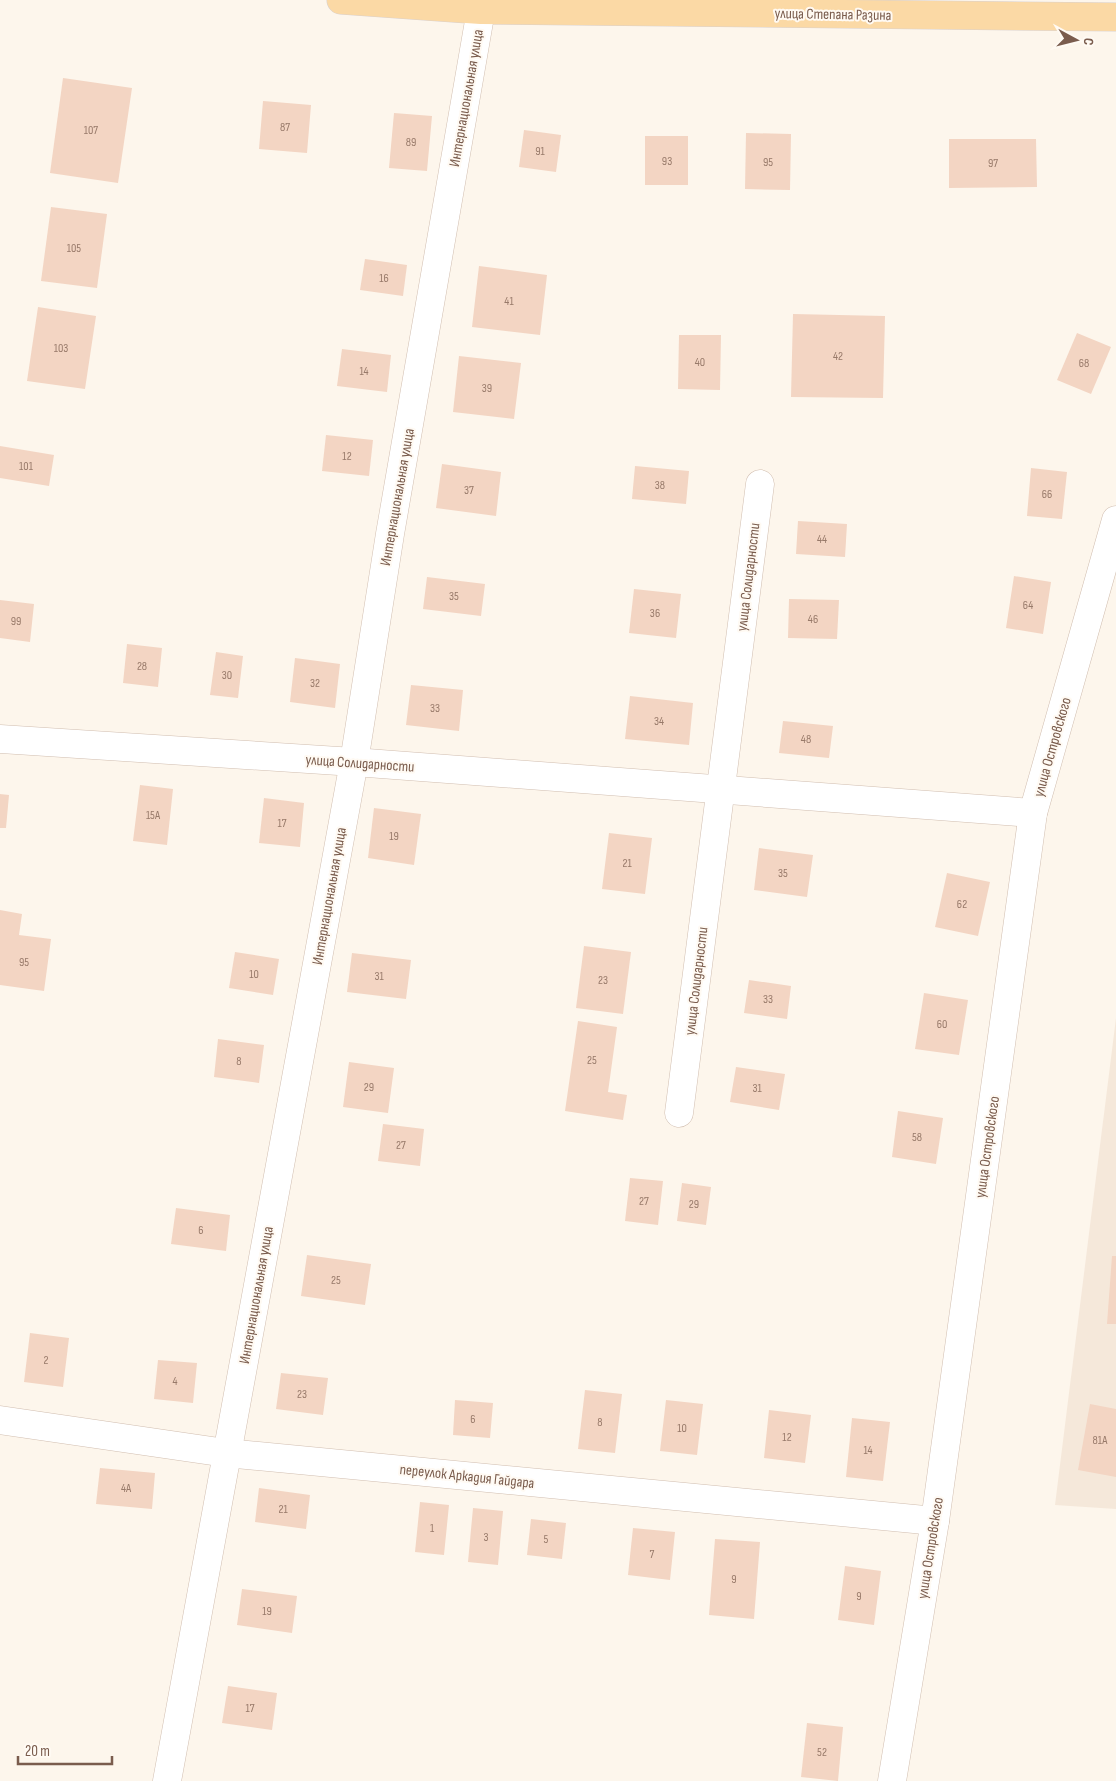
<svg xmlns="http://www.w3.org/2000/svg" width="1116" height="1781" viewBox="0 0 1116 1781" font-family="'Sofia Sans Condensed',sans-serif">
  <rect width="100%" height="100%" fill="#fdf6ec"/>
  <polygon fill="#f5e8da" points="1116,1018 1116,1509 1055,1505"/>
  <g fill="#f3d5c3">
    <polygon points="63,78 132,88 118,183 50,173"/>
    <polygon points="263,101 311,105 307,153 259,149"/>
    <polygon points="394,113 432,116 427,171 389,168"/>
    <polygon points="524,130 561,135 556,172 519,167"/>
    <polygon points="746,133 791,134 790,190 745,189"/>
    <rect x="645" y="136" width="43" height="49"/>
    <polygon points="949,139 1036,139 1037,187 949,188"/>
    <polygon points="51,207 107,214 97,288 41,281"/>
    <polygon points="365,259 407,265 403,296 360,290"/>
    <polygon points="479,266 547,275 540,335 472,327"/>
    <polygon points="38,307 96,316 85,389 27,381"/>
    <polygon points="793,314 885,316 883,398 791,397"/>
    <polygon points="1077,333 1111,347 1091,394 1057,380"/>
    <polygon points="679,335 721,335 720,390 678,389"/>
    <polygon points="342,349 391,355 387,392 337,386"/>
    <polygon points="459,356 521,363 514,419 453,412"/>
    <polygon points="326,435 373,440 369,476 322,471"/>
    <polygon points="0,446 54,455 49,486 0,478"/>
    <polygon points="442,464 501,472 496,516 436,508"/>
    <polygon points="635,466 689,471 686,504 632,499"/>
    <polygon points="1031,468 1067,472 1062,519 1027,516"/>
    <polygon points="798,521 847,524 845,557 796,554"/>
    <polygon points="1014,576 1051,582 1043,634 1006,628"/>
    <polygon points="427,577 485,584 481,616 423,609"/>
    <polygon points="634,589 681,594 676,638 629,633"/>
    <polygon points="789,599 839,600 837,639 788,638"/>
    <polygon points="0,600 34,604 30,642 0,638"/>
    <polygon points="127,644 162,648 158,687 123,683"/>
    <polygon points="216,652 243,656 238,698 210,695"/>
    <polygon points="295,658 340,664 335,708 290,702"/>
    <polygon points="411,685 463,690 459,731 406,725"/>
    <polygon points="630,696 693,703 689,745 625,739"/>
    <polygon points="783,721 833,726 829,758 779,753"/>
    <polygon points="140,785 173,789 167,845 133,841"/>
    <polygon points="0,794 9,795 6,828 0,828"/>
    <polygon points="264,798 304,803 300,847 259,843"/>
    <polygon points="374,808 421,814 414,865 368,858"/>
    <polygon points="609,833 652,838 645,894 602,889"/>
    <polygon points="759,848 813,855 807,897 754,890"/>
    <polygon points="947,873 990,882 978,936 935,927"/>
    <polygon points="0,910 22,914 19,935 51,939 44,991 0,985"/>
    <polygon points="584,946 631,952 623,1014 576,1008"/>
    <polygon points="235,952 279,959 273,995 229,988"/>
    <polygon points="352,953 411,960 406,999 347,992"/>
    <polygon points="749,980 791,986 787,1019 744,1013"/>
    <polygon points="924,993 968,1000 959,1055 915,1049"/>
    <polygon points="578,1021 617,1027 608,1092 627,1095 623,1120 565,1111"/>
    <polygon points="218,1039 264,1045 259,1083 214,1077"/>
    <polygon points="349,1062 394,1068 388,1113 343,1107"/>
    <polygon points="736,1067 785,1074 779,1110 730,1102"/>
    <polygon points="898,1111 943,1118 936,1164 892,1157"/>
    <polygon points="383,1124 424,1129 420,1166 378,1161"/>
    <polygon points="630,1178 663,1181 658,1225 625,1221"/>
    <polygon points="682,1183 711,1187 706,1225 677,1221"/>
    <polygon points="176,1208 230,1215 226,1251 171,1244"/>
    <polygon points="307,1255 371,1264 365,1305 301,1296"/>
    <polygon points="1112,1256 1116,1256 1116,1324 1107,1324"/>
    <polygon points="30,1333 69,1338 63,1387 24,1382"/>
    <polygon points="158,1360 197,1363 193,1403 154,1399"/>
    <polygon points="281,1373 328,1378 323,1415 276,1409"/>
    <polygon points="585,1390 622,1394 615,1453 578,1449"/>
    <polygon points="455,1400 493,1403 490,1438 453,1435"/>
    <polygon points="666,1400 703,1404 697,1455 660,1451"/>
    <polygon points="1090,1404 1116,1409 1116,1477 1078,1470"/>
    <polygon points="769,1410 811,1415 805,1463 764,1458"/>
    <polygon points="852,1418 890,1422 883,1481 846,1477"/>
    <polygon points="100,1468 155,1473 152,1509 96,1504"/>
    <polygon points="259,1488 310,1495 306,1529 255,1522"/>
    <polygon points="420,1502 449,1505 444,1555 415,1552"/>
    <polygon points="473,1508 503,1511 498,1565 468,1562"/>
    <polygon points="531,1519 566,1523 562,1559 527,1555"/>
    <polygon points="633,1528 675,1532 670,1580 628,1575"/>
    <polygon points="715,1539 760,1542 754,1619 709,1615"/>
    <polygon points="845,1566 881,1571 874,1625 838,1620"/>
    <polygon points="242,1589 297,1596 292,1633 237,1625"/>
    <polygon points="228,1686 277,1693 272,1730 222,1723"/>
    <polygon points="807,1723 843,1727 838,1781 801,1777"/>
  </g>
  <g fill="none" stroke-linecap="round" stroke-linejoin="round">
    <defs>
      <g id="street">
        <polyline points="0,739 354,762 1033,813"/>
        <polyline points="679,1113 760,484"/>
        <polyline points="0,1420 226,1453 935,1521"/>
        <polyline points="167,1781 354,762 390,534 481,10"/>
        <polyline points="892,1781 935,1521 1033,813 1116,520"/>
      </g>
      <polyline id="primary" points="341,0 481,10 1116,17"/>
    </defs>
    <use href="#street" stroke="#d1beb0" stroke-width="29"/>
    <use href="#primary" stroke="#dad1cd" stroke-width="29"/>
    <use href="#street" stroke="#fff" stroke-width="28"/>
    <use href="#primary" stroke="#fbd9a5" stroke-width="28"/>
  </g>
  <g text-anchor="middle" stroke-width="4" stroke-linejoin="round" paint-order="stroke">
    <g font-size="12" fill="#987a6a">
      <text x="285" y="131">87</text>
      <text x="91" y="134">107</text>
      <text x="411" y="146">89</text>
      <text x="540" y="155">91</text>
      <text x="667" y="165">93</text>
      <text x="768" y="166">95</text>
      <text x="993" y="167">97</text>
      <text x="74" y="252">105</text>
      <text x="384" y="282">16</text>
      <text x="509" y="305">41</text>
      <text x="61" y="352">103</text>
      <text x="838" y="360">42</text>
      <text x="700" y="366">40</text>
      <text x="1084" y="367">68</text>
      <text x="364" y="375">14</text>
      <text x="487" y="392">39</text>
      <text x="347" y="460">12</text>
      <text x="26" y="470">101</text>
      <text x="660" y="489">38</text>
      <text x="469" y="494">37</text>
      <text x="1047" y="498">66</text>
      <text x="822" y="543">44</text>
      <text x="454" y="600">35</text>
      <text x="1028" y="609">64</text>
      <text x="655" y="617">36</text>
      <text x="813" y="623">46</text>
      <text x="16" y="625">99</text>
      <text x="142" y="670">28</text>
      <text x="227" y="679">30</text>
      <text x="315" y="687">32</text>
      <text x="435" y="712">33</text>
      <text x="659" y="725">34</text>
      <text x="806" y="743">48</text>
      <text x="153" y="819">15А</text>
      <text x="282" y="827">17</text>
      <text x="394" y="840">19</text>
      <text x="627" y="867">21</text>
      <text x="783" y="877">35</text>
      <text x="962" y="908">62</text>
      <text x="24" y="966">95</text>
      <text x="254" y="978">10</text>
      <text x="379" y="980">31</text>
      <text x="603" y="984">23</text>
      <text x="768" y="1003">33</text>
      <text x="942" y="1028">60</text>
      <text x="592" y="1064">25</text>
      <text x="239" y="1065">8</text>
      <text x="369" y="1091">29</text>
      <text x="757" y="1092">31</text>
      <text x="917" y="1141">58</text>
      <text x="401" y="1149">27</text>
      <text x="644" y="1205">27</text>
      <text x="694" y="1208">29</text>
      <text x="201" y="1234">6</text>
      <text x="336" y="1284">25</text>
      <text x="46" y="1364">2</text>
      <text x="175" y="1385">4</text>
      <text x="302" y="1398">23</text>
      <text x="473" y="1423">6</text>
      <text x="600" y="1426">8</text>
      <text x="682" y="1432">10</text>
      <text x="787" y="1441">12</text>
      <text x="1100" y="1444">81А</text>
      <text x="868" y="1454">14</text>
      <text x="126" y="1492">4А</text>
      <text x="283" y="1513">21</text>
      <text x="432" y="1532">1</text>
      <text x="486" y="1541">3</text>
      <text x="546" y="1543">5</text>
      <text x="652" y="1558">7</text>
      <text x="734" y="1583">9</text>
      <text x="859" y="1600">9</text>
      <text x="267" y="1615">19</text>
      <text x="250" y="1712">17</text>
      <text x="822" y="1756">52</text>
    </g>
    <g font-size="15" fill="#7a5c4d" stroke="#fffaf3">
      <text transform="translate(833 14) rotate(1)" y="5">улица Степана Разина</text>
      <text transform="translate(466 98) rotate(-80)" y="5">Интернациональная улица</text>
      <text transform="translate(397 497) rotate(-80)" y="5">Интернациональная улица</text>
      <text transform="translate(748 577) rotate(-83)" y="5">улица Солидарности</text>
      <text transform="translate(1052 747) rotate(-74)" y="5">улица Островского</text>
      <text transform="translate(360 763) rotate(4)" y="5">улица Солидарности</text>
      <text transform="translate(329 896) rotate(-80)" y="5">Интернациональная улица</text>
      <text transform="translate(696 981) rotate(-83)" y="5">улица Солидарности</text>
      <text transform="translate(987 1147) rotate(-82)" y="5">улица Островского</text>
      <text transform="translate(256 1295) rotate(-80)" y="5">Интернациональная улица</text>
      <text transform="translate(467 1476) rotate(6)" y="5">переулок Аркадия Гайдара</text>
      <text transform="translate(930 1548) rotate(-81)" y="5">улица Островского</text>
    </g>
  </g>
  <g transform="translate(1076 40) rotate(97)" stroke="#fffaf3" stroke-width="4" paint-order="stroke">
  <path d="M0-4L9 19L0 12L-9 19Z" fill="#7a5c4d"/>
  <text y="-8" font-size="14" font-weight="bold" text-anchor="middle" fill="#7a5c4d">С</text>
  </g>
  <path d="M18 1756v8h94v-8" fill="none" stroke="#7a5c4d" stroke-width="2.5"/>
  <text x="25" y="1756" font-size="15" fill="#7a5c4d" stroke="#fffaf3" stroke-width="4" paint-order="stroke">20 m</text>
</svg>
